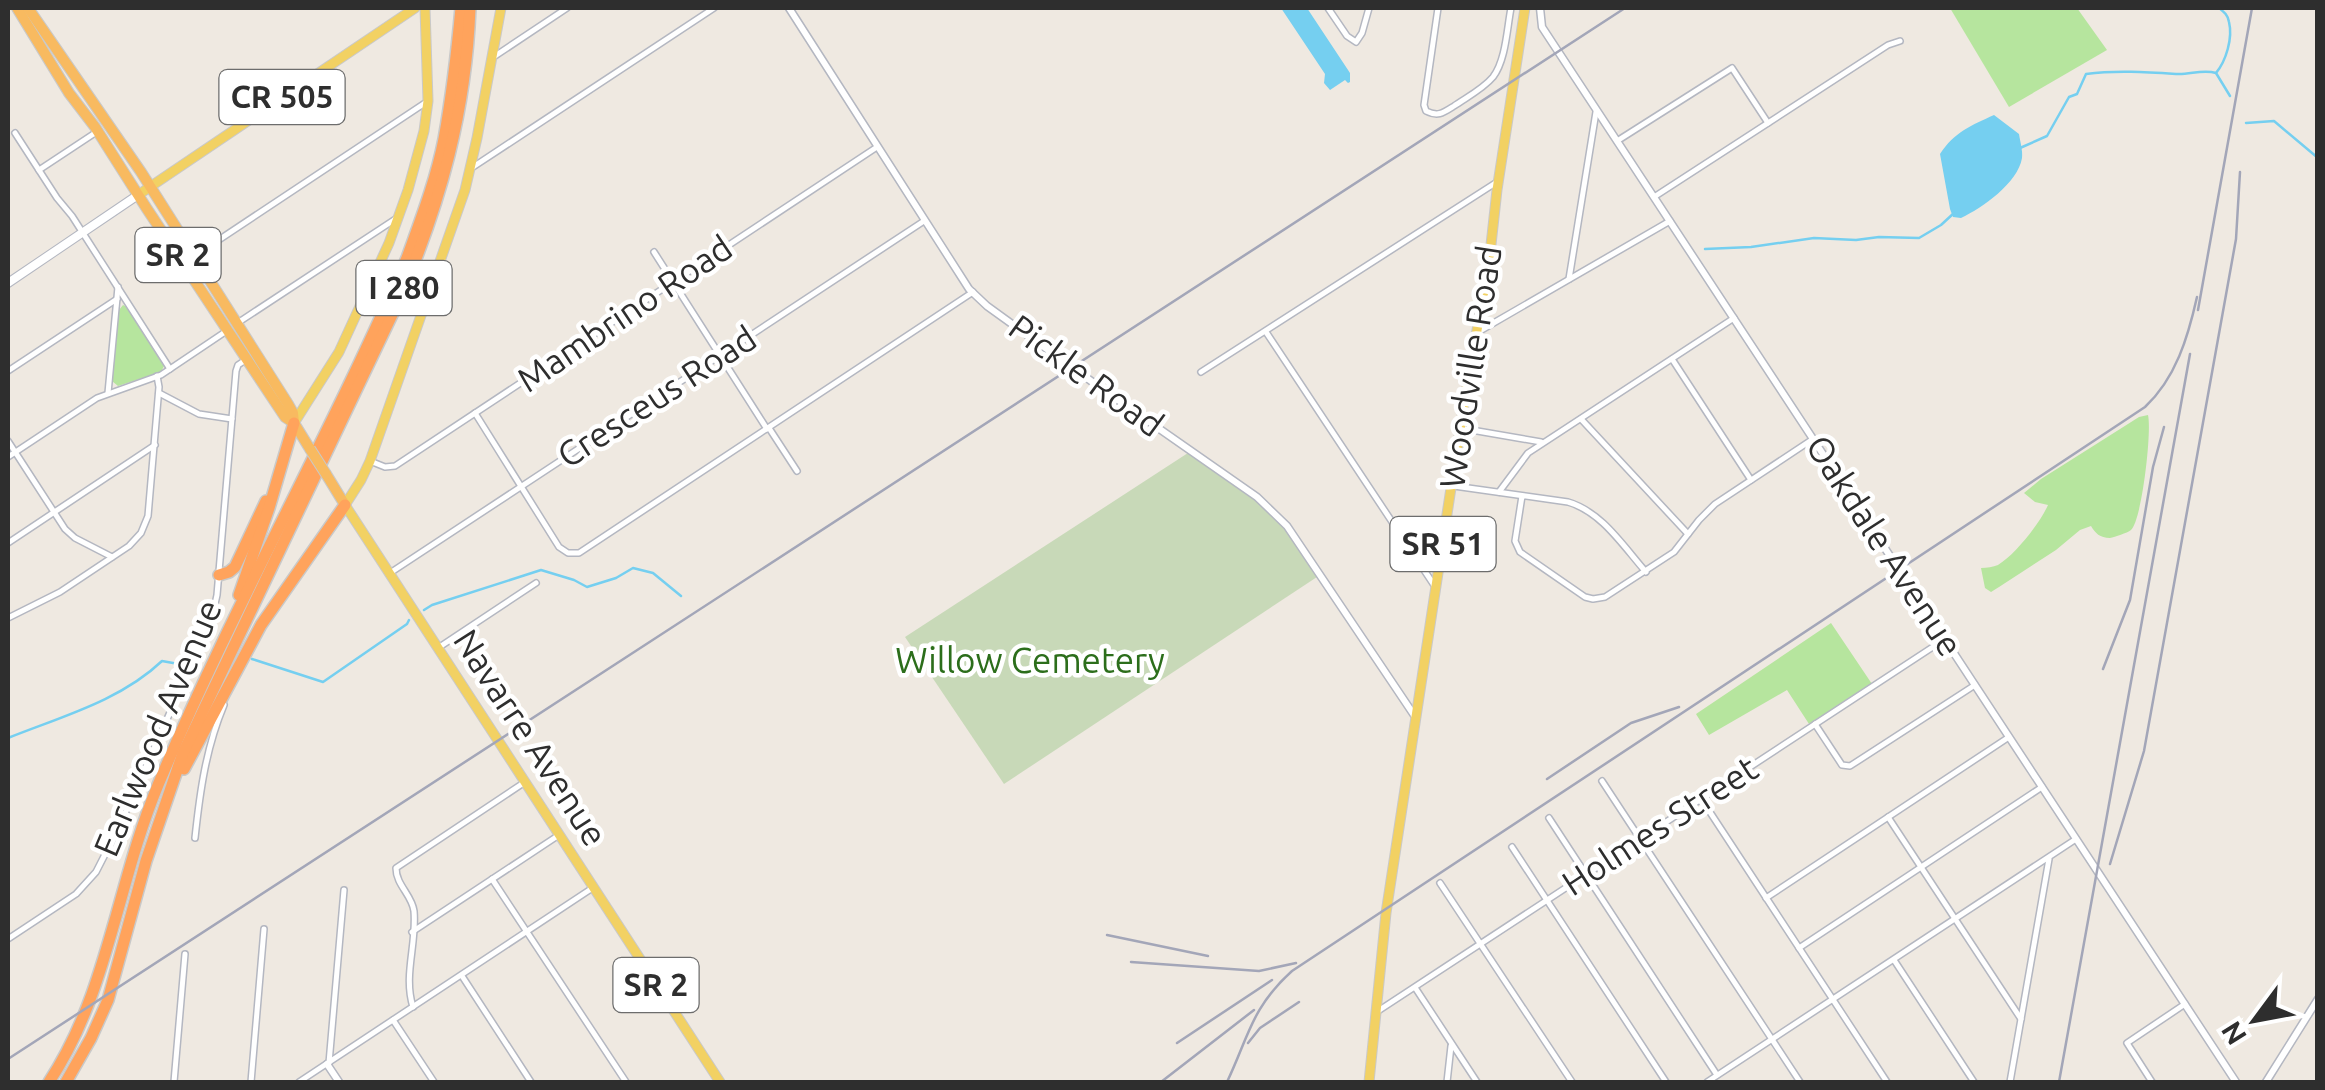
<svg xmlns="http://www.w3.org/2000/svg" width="2325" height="1090" viewBox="0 0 2325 1090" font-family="Ubuntu,sans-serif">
  <rect width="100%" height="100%" fill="#efe9e1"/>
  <g fill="#b6e59e">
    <polygon points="1950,8 2077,8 2107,50 2009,107"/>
    <polygon points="123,305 127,307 164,366 161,372 118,386 112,381 119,310"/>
    <path d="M2148,415C2152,431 2142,520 2131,530C2127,533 2115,537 2110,538C2100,538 2095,533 2091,526L2080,530L2056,550L1999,587L1991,592L1985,588L1981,568C1987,568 1993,567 1998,565C2015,555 2040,523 2048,505L2035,502L2024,493L2041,479L2139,417Z"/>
    <polygon points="1831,623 1872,684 1809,724 1787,690 1709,735 1696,714"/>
  </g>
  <polygon fill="#c8d9b8" points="1191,451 1274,512 1320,575 1004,784 905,637"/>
  <g fill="#75cff0">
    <polygon points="1281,8 1307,8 1350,73 1350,82 1348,83 1345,80 1330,90 1324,83 1325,74"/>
    <path d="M1994,115L2019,134C2020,141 2023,151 2022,158C2018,183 1982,208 1961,218L1953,217L1950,209L1940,154C1954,132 1972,125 1994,115Z"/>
  </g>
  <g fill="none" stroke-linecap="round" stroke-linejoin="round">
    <g stroke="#75cff0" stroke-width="2.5">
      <path d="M2216,73C2226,61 2233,38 2229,22C2228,15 2224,12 2219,8"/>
      <polyline points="2246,123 2274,121 2318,158"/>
      <path d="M2020,148L2047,136L2069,97L2077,94L2086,74C2116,70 2146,72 2176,74C2190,75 2202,69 2216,73L2230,96"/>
      <polyline points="1705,249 1751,247 1814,238 1856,240 1879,237 1919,238 1941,225 1954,213"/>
      <polyline points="424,610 432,605 541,570 574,580 587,587 616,578 633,568 653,573 681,596"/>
      <polyline points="252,659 323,682 407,624 409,620"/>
      <path d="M8,738C60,717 120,701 162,661L184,665"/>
    </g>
    <defs>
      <g id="minor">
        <polyline points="1328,8 1347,36 1356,42 1362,33 1369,8"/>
        <path d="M1438,8L1424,105L1426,111C1438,117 1443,113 1454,106C1467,97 1483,89 1493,77C1506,60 1507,28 1511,8"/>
        <polyline points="495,56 567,8"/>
        <polyline points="15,133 57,198 72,216 170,369"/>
        <polyline points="1617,141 1732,68 1768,123"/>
        <polyline points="473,167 714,8"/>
        <polyline points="39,170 98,131"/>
        <polyline points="1654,197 1888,45 1900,41"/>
        <polyline points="654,252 767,429"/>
        <polyline points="196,255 428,101"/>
        <polyline points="1569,279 1596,112"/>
        <polyline points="239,322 397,218"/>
        <polyline points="1266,332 1434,585"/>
        <polyline points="1478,332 1670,221"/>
        <polyline points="1672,359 1751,480"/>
        <polyline points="8,371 117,299"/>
        <polyline points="1201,372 1497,182"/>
        <polyline points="108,393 118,287"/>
        <polyline points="159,393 199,414 232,419"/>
        <polyline points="475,413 559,547 568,553 579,553 973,292"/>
        <polyline points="1581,419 1688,534"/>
        <polyline points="769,428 797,471"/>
        <polyline points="1460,428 1541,442"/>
        <polyline points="8,441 65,529 75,538 112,557"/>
        <polyline points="8,457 97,398 161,375 228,330"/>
        <polyline points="370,461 385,467 395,466 877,147"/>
        <path d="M1454,486L1568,502C1602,512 1623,546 1646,572"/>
        <polyline points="1499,492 1528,453 1734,318"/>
        <polyline points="1522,496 1515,541 1520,552 1585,597 1593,599 1605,597 1674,552 1699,520 1715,504 1813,439"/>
        <polyline points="8,543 155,445"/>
        <polyline points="390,573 924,221"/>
        <polyline points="8,618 60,592 129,546 141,533 148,516 159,387 157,376"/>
        <polyline points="438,648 536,583"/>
        <polyline points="1815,724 1842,765 1850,766 1975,685"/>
        <polyline points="1602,781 1800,1082"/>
        <polyline points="1702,800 1887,1082"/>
        <polyline points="1888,817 2021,1019"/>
        <polyline points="1549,818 1717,1075"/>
        <path d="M195,838C200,791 206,748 224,705"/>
        <polyline points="1512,847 1666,1082"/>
        <polyline points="492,879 626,1082"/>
        <polyline points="1440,883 1572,1082"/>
        <polyline points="1766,898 2009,737"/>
        <polyline points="412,932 559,835"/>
        <polyline points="8,939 76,894 96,872 119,827 200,645 213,613 217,595 236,371 238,365 247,359"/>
        <polyline points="1799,948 2042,787"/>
        <polyline points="1894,960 1974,1082"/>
        <polyline points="462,976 531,1082"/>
        <polyline points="1416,989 1477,1082"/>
        <path d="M413,1007C403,975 417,944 414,911C412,895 396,885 396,868L525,782"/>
        <polyline points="1378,1011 1945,639"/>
        <polyline points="393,1020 434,1082"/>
        <polyline points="329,1063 344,890"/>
        <polyline points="174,1082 185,954"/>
        <polyline points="251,1082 264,929"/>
        <polyline points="299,1082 594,887"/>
        <polyline points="1447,1082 1451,1046"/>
        <polyline points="1707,1082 2076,839"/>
        <polyline points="2010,1082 2049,859"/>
        <polyline points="2152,1082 2127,1043 2185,1004"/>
      </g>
      <g id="tertiary">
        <polyline points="789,8 969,289 987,306 1098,386 1257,497 1287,526 1414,715"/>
        <polyline points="1540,8 1542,27 2236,1082"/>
        <polyline points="327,1064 339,1082"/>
        <polyline points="2266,1082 2318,999"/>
      </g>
      <polyline id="secondary" points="8,283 138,195"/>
      <g id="primary">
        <polyline points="501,8 477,138 465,190 370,461 361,480 345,505 720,1082"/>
        <polyline points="138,195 415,8"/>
        <polyline points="294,423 339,352 389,243 408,190 424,131 428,101 425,8"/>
        <polyline points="1369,1082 1386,913 1464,403 1489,263 1497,190 1525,8"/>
      </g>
      <g id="trunk">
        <polyline points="17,8 69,93 95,127 147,209 285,417 294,423 310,449"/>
        <polyline points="28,8 141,172 288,404 293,413 294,423"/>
        <polyline points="326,474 345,505"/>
      </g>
      <g id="motorway">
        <polyline points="219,575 229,572 235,567 266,501"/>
        <polyline points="239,595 269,508 294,423"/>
        <polyline points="184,769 261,625 345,505"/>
        <path d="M49,1082C108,993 117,883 158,785C233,606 330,437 407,258C421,219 436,180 444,139C452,95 457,52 461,8"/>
        <path d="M66,1082L91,1038L108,1000L146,861L183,753L401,296C441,201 466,111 470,8"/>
      </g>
    </defs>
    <use href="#minor" stroke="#b4b7c1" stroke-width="8"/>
    <use href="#tertiary" stroke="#b4b7c1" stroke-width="9"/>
    <use href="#secondary" stroke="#b4b7c1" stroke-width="10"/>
    <use href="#primary" stroke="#c9c9c9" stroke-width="11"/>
    <use href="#trunk" stroke="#c9c9c9" stroke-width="12"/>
    <use href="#motorway" stroke="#c9c9c9" stroke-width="14"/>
    <use href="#minor" stroke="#fff" stroke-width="5"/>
    <use href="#tertiary" stroke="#fff" stroke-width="6"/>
    <use href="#secondary" stroke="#fff" stroke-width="8"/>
    <use href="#primary" stroke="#f2d163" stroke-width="9"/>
    <use href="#trunk" stroke="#f8ba60" stroke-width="10"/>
    <use href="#motorway" stroke="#ffa35c" stroke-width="11"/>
    <g stroke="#a3a6b8" stroke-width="2.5">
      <polyline points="2198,310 2252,8"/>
      <polyline points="2103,669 2130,600 2153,467 2164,427"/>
      <polyline points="1547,779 1631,723 1679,707"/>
      <polyline points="2110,864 2144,751 2236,239 2240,172"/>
      <polyline points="1107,935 1208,956"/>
      <polyline points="1131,962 1259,971 1296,963"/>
      <polyline points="1177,1043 1272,980"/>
      <polyline points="1248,1043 1260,1028 1299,1002"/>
      <polyline points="8,1059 1625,8"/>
      <polyline points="1161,1082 1254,1010"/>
      <path d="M1227,1082C1249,1036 1251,1008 1292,971L2145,407C2176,378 2188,337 2197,297"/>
      <polyline points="2059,1082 2190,354"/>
    </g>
    <defs>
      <polyline id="trunk-bridge" points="310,449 326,474"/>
    </defs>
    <use href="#trunk-bridge" stroke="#c9c9c9" stroke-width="12" stroke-linecap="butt"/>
    <use href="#trunk-bridge" stroke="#f8ba60" stroke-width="10"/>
  </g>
  <g text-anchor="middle" stroke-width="9" stroke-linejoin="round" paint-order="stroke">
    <g fill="#fff" stroke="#6d6d6d" stroke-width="2.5">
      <rect x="219.5" y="70" width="125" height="54" rx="8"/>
      <rect x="135.5" y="228" width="85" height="54" rx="8"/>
      <rect x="356.5" y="261" width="95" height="54" rx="8"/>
      <rect x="1390.5" y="517" width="105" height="54" rx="8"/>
      <rect x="613.5" y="958" width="85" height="54" rx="8"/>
    </g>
    <g font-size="32" font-weight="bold" fill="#2e2e2e">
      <text x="282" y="108">CR 505</text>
      <text x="178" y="266">SR 2</text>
      <text x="404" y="299">I 280</text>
      <text x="1443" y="555">SR 51</text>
      <text x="656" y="996">SR 2</text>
    </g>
    <g font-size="35" fill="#2e2e2e" stroke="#fff">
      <text transform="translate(625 314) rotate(-34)" y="12">Mambrino Road</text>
      <text transform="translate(1471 367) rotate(-81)" y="12">Woodville Road</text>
      <text transform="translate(1086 376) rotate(36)" y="12">Pickle Road</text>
      <text transform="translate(657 397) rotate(-33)" y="12">Cresceus Road</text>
      <text transform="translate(1884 546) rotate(57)" y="12">Oakdale Avenue</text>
      <text transform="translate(158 728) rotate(-67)" y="12">Earlwood Avenue</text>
      <text transform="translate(530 738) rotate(57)" y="12">Navarre Avenue</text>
      <text transform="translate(1660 826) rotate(-33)" y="12">Holmes Street</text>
    </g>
    <g font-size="35" fill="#2c6e1b" stroke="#fff">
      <text x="1030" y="673">Willow Cemetery</text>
    </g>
  </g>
  <rect width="2325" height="1090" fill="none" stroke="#2e2e2e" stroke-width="20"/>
  <g transform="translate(2255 1020) rotate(238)" stroke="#ffffff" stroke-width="8" paint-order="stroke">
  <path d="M0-8L18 38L0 25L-18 38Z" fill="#2e2e2e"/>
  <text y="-15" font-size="28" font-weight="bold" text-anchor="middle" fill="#2e2e2e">N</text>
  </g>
</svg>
